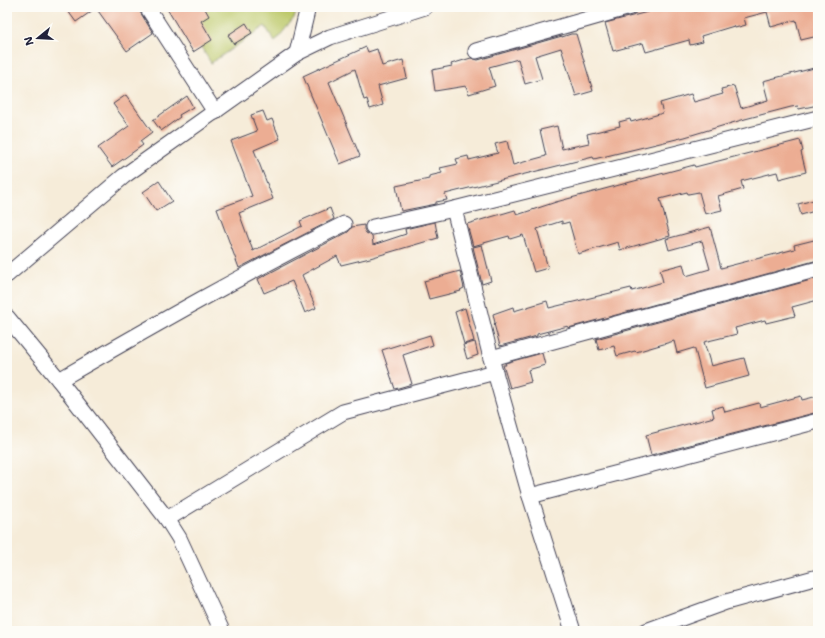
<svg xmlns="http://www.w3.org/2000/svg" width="825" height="638" viewBox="0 0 825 638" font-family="'Shantell Sans',sans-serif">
  <rect width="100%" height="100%" fill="#fdfcf7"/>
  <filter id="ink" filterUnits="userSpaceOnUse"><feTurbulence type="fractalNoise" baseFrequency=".025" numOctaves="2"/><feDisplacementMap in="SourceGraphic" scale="8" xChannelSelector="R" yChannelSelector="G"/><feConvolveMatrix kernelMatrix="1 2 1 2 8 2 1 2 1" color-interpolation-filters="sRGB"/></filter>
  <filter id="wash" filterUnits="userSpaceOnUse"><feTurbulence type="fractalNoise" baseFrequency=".012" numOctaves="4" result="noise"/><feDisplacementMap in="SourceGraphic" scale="16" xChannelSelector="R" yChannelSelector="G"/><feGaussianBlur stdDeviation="0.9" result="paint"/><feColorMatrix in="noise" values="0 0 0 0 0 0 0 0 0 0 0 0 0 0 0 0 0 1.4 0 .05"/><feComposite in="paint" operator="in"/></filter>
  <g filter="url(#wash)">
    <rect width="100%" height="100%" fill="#f6ecd9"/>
    <polygon fill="#bdc96b" stroke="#707653" points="176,7 299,7 294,18 275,42 265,26 211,63"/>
    <g id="blocks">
      <g fill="#ecad93">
        <polygon points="65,7 137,7 153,33 127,51 96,8 76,22"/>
        <polygon points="166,7 204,7 209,16 201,21 212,40 193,52"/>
        <polygon points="667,7 818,7 818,36 801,40 796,20 771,27 767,12 744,18 746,25 735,28 734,26 701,36 703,42 690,45 689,40 646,52 643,43 613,51 605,23"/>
        <polygon points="246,23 252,33 234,44 228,35"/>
        <polygon points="571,34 576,34 593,91 576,96 561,48 535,56 542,79 525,84 518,59 489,67 495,86 469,94 466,86 435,91 432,70 452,66 451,64 471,58 478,60 562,36 562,37"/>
        <polygon points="366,47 368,52 377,49 382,66 403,60 407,78 378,86 383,105 370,109 367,99 364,100 355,69 329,82 360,156 340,164 303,76"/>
        <polygon points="818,67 818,105 799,109 798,106 791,107 745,119 685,137 594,159 593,157 445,194 447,200 436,202 436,204 401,211 396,186 429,179 429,176 442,173 440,168 458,164 456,159 468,156 469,160 498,153 495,144 507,141 513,165 546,156 540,130 557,126 562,149 589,143 587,134 620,126 619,122 630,119 631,122 663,113 660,103 691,94 694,102 723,94 721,89 734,86 741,108 768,100 763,81"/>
        <polygon points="126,95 152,132 140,141 143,145 112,167 98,148 129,126 113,104"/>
        <polygon points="187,96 193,107 179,115 180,117 161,131 153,120"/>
        <polygon points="263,111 267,121 272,119 280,139 254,150 273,199 239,213 253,251 302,226 300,221 330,208 334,219 239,268 217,209 252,196 231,141 257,131 251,115"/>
        <polygon points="800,140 803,151 801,152 806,172 779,179 777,172 741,181 743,189 718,196 722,210 705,214 699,192 688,194 687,192 660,199 670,236 620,250 618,242 578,254 569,222 562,224 562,221 537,229 548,268 534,272 523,235 510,239 509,236 473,246 467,224 515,210 517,215 556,202 694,165 695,167"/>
        <polygon points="159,181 172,201 156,211 143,192"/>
        <polygon points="818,199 818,210 801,215 798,204"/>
        <polygon points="435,222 438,238 370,258 341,265 337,256 302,275 316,308 305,313 292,281 264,293 258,279 348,232 352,227 364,225 364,229 366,233 372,236 373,245 406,234 405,229"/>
        <polygon points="710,227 721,268 795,249 794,245 818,239 818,260 572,327 568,328 568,326 537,334 537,336 500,346 494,324 495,323 493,314 513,307 514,311 547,301 549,308 631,288 632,291 663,282 660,270 683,264 686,276 710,269 702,241 669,250 666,239"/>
        <polygon points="482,245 491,281 482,284 473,247"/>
        <polygon points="460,271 464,288 460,290 461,291 429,299 424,281"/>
        <polygon points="818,278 818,300 792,307 795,316 766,323 765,320 735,328 737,334 704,342 711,366 744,358 749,376 705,388 695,350 694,348 677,353 674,341 636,352 635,351 617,356 614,346 599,350 596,339"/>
        <polygon points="465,308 474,341 464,344 455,312"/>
        <polygon points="430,335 433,345 403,355 412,384 395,389 382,350"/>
        <polygon points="475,342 478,355 467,359 463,345"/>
        <polygon points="542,353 545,365 528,370 531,382 510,388 503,365 506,365 505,363"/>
        <polygon points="801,396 802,400 818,396 818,412 651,455 646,435 714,417 712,409 723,406 725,412 759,403 760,407"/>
      </g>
    </g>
  </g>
  <g filter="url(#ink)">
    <use href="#blocks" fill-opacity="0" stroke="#424053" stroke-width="1"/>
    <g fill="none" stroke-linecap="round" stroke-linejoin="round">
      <defs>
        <g id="street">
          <polyline points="147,7 215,112"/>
          <polyline points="476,51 630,7"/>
          <polyline points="297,53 308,7"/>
          <polyline points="373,227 454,209"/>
          <polyline points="7,275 124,176 297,53 330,37 425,7"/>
          <polyline points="7,317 59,380 167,519 179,538 222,631"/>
          <polyline points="491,358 818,269"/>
          <path d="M59,380C153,326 247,272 344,224"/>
          <polyline points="530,496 818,421"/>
          <polyline points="167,519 343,412 495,372"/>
          <polyline points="573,631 530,496 491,358 454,209 818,118"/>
          <polyline points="646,631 726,602 818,577"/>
        </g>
      </defs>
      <use href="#street" stroke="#424053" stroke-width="17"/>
      <use href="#street" stroke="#fff" stroke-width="15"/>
    </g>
  </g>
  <rect width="825" height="638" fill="none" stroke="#fdfcf7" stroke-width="24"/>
  <g transform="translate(38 38) rotate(252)" stroke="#fdfcf7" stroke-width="3" paint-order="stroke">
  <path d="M0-3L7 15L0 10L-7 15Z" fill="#22223b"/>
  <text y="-6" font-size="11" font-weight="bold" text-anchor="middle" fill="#22223b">N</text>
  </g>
</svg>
